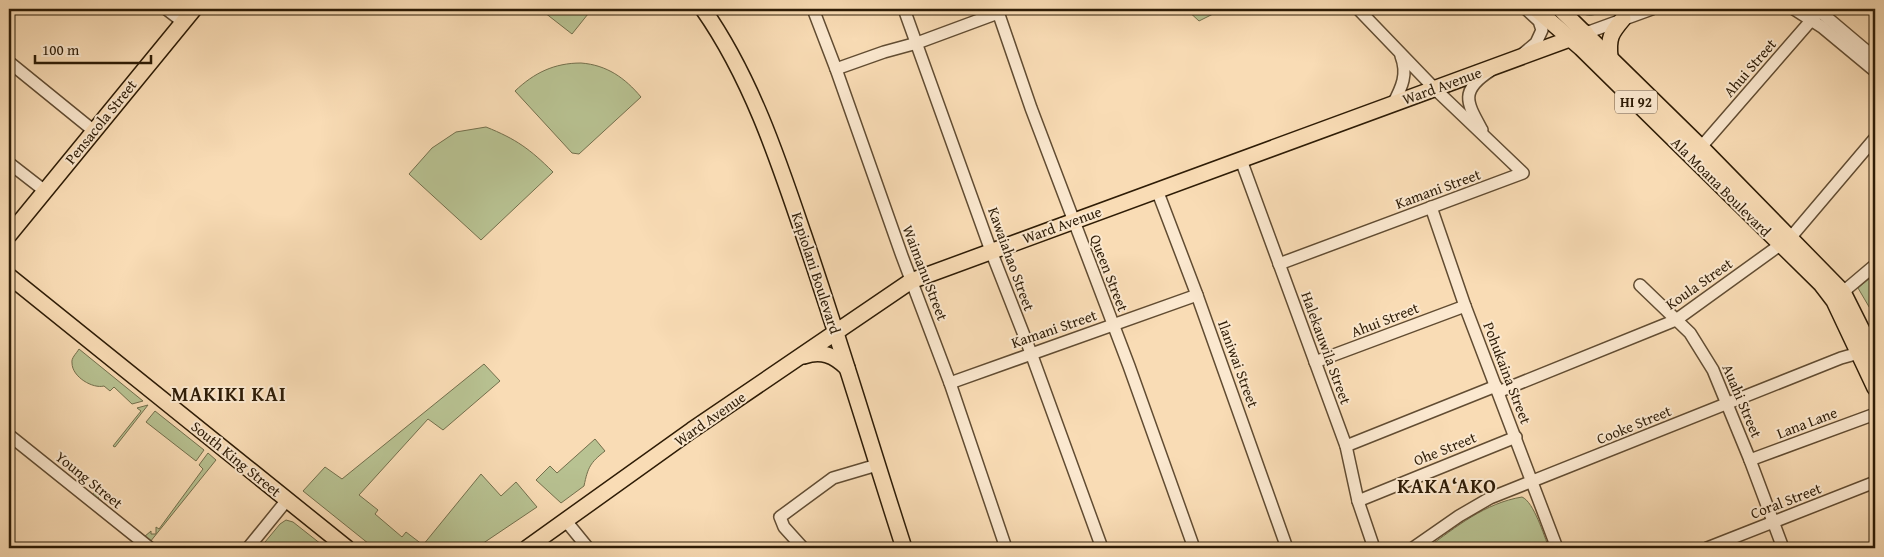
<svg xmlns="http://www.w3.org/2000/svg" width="1884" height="557" viewBox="0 0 1884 557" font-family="'Gentium Book Plus',serif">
  <rect width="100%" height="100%" fill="#f9dcb5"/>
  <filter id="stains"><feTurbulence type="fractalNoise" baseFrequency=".004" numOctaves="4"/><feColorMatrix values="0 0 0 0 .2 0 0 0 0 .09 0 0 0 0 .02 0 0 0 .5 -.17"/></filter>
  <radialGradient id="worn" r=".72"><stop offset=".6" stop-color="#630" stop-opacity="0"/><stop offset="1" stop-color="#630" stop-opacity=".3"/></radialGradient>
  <g fill="#b8c292" stroke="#736f4c">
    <polygon points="540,9 592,9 572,34"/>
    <polygon points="1186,9 1223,9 1199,21"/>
    <path d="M1576,9H1610C1595,14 1589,20 1576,9Z"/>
    <path d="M581,63C607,65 625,78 641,97L579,154L572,153L515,91C534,73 554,63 581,63Z"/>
    <path d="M486,127C516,139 530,149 553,172L481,240L409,174L432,148L456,132Z"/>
    <polygon points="1875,274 1875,317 1858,288"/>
    <path d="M79,349L143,401L132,404L114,387L110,391L104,386C93,389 72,377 72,363C71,358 76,354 79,349Z"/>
    <polygon points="484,364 500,381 443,430 428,419 359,495 378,510 375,514 402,537 406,532 423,545 481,474 501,496 516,482 537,507 476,548 374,548 303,491 325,467 342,479"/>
    <polygon points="148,405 115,447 113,446 141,411 137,408"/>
    <polygon points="155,411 204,450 196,461 146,422"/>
    <path d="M595,439L605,451C590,463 588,467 584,486L561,503L536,480L550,466L557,473Z"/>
    <polygon points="208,453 216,460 150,542 144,537 151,531 151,534 156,534 156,527 159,529 203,469 199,465"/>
    <polygon points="97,489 102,493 98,498 135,529 92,495"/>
    <path d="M1522,497C1534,502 1544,536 1549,548H1427C1456,527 1485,503 1522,497Z"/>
    <polygon points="286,520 293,522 326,548 260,548 280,524"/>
  </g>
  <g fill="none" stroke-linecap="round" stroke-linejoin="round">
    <defs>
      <g id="minor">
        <polyline points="166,9 183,22"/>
        <polyline points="813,9 836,69 902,256 950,383 1006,548"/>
        <polyline points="904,9 991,251 1031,353 1102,548"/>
        <polyline points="997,9 1031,108 1129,366 1194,548"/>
        <polyline points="1794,9 1822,27 1875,71"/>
        <polyline points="1817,9 1875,58"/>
        <polyline points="1586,33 1652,9"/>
        <polyline points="1524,53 1536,43 1542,30 1539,21 1526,9"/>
        <polyline points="9,62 94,131"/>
        <polyline points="836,69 884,52 917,43 998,13"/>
        <path d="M1393,104C1402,87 1408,74 1401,56"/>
        <path d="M1482,130C1467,103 1459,91 1490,71"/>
        <polyline points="1701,147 1821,9"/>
        <polyline points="1241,160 1346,446 1358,501 1374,548"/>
        <polyline points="9,163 45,191"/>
        <polyline points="1157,190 1197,295 1287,548"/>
        <polyline points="1431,207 1465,306 1557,548"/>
        <polyline points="1279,264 1523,173 1435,89 1358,9"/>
        <polyline points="1640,285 1690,333 1713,370 1750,460 1783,548"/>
        <polyline points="1843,292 1875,265"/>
        <polyline points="1315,362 1465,306"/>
        <polyline points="950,383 1197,295"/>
        <polyline points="1498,392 1676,320 1791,237 1875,138"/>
        <polyline points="9,435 150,548"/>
        <polyline points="1346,446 1496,386"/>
        <polyline points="1750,460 1875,414"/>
        <polyline points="1358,501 1516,437"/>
        <polyline points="566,521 588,548"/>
        <polyline points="248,548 287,500"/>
        <polyline points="803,548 784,527 780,517 833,478 877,465"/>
        <polyline points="1413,548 1459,516 1490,498 1841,358 1866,351"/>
        <polyline points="1707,548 1875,482"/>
      </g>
      <g id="major">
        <path d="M703,9C750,76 777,156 803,233C839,338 870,443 904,548"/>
        <polyline points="1536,9 1581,48 1821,284 1834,301 1875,388"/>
        <polyline points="1560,9 1701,147 1843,292 1875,356"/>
        <path d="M1610,57C1608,38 1611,33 1623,19"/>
        <polyline points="9,235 194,9"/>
        <polyline points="9,276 347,548"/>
        <path d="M804,356C821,350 834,355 847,368"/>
        <polyline points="527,548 692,430 911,281 1586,33"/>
      </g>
    </defs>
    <use href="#minor" stroke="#614c32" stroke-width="14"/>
    <use href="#major" stroke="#2e1c06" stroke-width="18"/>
    <use href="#minor" stroke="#fbe8cf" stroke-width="11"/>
    <use href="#major" stroke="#f9dcb5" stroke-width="15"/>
  </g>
  <g text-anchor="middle" stroke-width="4" stroke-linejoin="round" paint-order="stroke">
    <rect fill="#fbe8cf" stroke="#6c5942" stroke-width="1" x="1615" y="90.5" width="42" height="23" rx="4"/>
    <g font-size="14" font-weight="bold" fill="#2e1c06">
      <text x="1636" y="107">HI 92</text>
    </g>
    <g font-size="15" fill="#2e1c06" stroke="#fbe8cf">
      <text transform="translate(1750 68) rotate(-49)" y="5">Ahui Street</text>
      <text transform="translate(1442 86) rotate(-20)" y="5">Ward Avenue</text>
      <text transform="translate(101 122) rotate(-51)" y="5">Pensacola Street</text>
      <text transform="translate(1721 187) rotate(45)" y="5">Ala Moana Boulevard</text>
      <text transform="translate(1438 189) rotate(-20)" y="5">Kamani Street</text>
      <text transform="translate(1062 225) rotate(-20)" y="5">Ward Avenue</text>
      <text transform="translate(1011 259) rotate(70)" y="5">Kawaiahao Street</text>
      <text transform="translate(816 273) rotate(72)" y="5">Kapiolani Boulevard</text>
      <text transform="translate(925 273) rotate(69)" y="5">Waimanu Street</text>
      <text transform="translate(1109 273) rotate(69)" y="5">Queen Street</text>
      <text transform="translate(1699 284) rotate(-35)" y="5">Koula Street</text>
      <text transform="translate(1385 320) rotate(-21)" y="5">Ahui Street</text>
      <text transform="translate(1054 329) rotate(-19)" y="5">Kamani Street</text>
      <text transform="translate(1326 348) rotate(70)" y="5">Halekauwila Street</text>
      <text transform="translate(1238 364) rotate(70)" y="5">Ilaniwai Street</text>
      <text transform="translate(1507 373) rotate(69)" y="5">Pohukaina Street</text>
      <text transform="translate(1742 401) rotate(67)" y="5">Auahi Street</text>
      <text transform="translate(710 419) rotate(-35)" y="5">Ward Avenue</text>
      <text transform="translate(1807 423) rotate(-21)" y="5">Lana Lane</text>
      <text transform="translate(1634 425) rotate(-22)" y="5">Cooke Street</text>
      <text transform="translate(1445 449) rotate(-22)" y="5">Ohe Street</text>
      <text transform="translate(236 459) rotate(39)" y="5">South King Street</text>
      <text transform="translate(89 480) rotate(39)" y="5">Young Street</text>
      <text transform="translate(1786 501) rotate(-21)" y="5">Coral Street</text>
    </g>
    <g font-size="20" font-weight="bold" letter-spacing="1" fill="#2e1c06" stroke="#fbe8cf">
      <text x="229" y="401">MAKIKI KAI</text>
      <text x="1447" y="493">KAKA‘AKO</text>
    </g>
  </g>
  <rect width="1884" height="557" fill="none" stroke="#f9dcb5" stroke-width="30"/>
  <rect x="10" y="10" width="1864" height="537" fill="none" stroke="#2e1c06" stroke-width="2.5"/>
  <rect x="15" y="15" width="1854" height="527" fill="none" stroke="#2e1c06"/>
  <path d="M35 55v8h116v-8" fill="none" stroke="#2e1c06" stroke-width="2.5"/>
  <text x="42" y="55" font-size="15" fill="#2e1c06" stroke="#fbe8cf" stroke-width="4" paint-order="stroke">100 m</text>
  <rect width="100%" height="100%" filter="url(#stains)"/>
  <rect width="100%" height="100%" fill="url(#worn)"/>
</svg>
